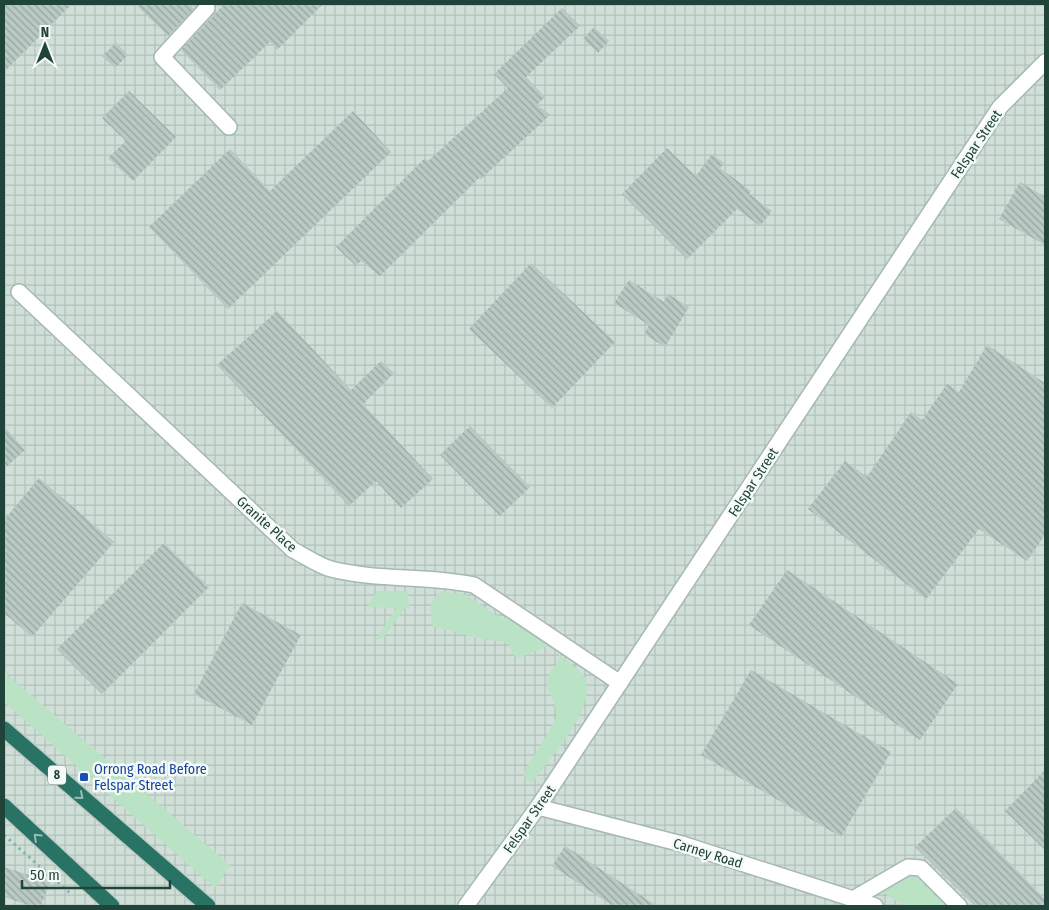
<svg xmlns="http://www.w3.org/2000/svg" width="1049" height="910" viewBox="0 0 1049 910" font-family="'Fira Sans Condensed',sans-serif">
  <defs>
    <pattern id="industrial-grid" width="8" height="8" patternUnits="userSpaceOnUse" patternTransform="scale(1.25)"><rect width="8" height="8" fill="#d1dfd9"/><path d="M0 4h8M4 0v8" fill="none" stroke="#b3c1bb"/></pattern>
    <pattern id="building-back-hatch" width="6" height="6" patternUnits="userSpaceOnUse" patternTransform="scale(1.25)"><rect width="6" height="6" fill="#b8cac3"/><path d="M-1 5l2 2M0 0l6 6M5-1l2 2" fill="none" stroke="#95a69f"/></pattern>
  </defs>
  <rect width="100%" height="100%" fill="#e3efea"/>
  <rect fill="url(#industrial-grid)" x="4" y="4" width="1041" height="902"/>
  <g fill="#bae2c5">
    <polygon points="377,591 408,591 409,608 405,608 384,637 376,640 396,608 367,607"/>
    <path d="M449,592L467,595L493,614L517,622L551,647H545L519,658L513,655L509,644C498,639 488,641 477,638C462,635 448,629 433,627C430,613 429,604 438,593Z"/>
    <path d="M558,653L584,675C600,705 548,760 531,784L523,774C529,764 554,725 556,717C558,702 543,689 548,676C551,666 562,665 558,653Z"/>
    <polygon points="4,672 230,865 215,888 4,702"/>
    <polygon points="913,874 946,906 905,906 882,892"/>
  </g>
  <g fill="url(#building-back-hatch)">
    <polygon points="4,4 72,4 4,72"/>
    <polygon points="135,4 189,4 194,9 168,36"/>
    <polygon points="224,4 323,4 277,50 270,42 220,90 181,50"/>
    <polygon points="562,8 580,26 526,77 545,97 537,105 550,115 481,179 479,178 380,276 361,261 356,266 336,247 425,158 428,161 508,88 494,74"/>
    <polygon points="594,27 609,41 598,53 583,39"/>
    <polygon points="116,43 128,55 115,68 102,56"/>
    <polygon points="129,91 176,137 133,181 108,158 126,141 102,118"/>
    <polygon points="353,111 391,152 228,309 149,227 230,149 270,191"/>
    <polygon points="667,148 696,176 712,154 724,163 720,168 751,191 749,194 772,211 760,226 737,209 687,259 622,194"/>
    <polygon points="1020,182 1045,197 1045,245 999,219"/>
    <polygon points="531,263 615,342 552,408 469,329"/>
    <polygon points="629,280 664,302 668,294 689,307 665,347 644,334 649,325 614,303"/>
    <polygon points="277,311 351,390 381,361 394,373 363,404 433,479 401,508 376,481 349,506 217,365"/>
    <polygon points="987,345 1045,383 1045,535 1027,561 979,529 926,599 808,509 845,461 867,477 911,412 922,420 947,384 959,392"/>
    <polygon points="4,426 25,450 4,469"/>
    <polygon points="470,426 530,487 500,516 440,455"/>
    <polygon points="39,478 114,542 32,637 4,613 4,520"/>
    <polygon points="164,543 209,587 102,694 57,649"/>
    <polygon points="787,570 958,684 920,740 749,625"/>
    <polygon points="242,603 301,635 252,725 194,694"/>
    <polygon points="751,670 891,752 841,837 701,755"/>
    <polygon points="1045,770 1045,850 1005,811"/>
    <polygon points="956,808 1045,899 1045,906 975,906 915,847"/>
    <polygon points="565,846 657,906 613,906 552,866"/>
    <polygon points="4,867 50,882 41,906 31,906 4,897"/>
  </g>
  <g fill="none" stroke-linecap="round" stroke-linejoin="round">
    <defs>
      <g id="minor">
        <polyline points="207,8 162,57 229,127"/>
        <path d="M19,292L293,550C305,556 319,566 331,569C378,581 427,575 474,585L620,683"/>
        <polyline points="538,807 682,844 875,906"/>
        <polyline points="853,899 908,867 921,868 959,906"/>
        <polyline points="466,906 538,807 1000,107 1045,62"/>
      </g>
      <g id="highway">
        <polyline points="4,729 208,906"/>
        <polyline points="4,806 112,906"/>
      </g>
    </defs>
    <use href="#minor" stroke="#a5b8b2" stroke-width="18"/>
    <use href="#highway" stroke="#c1cac8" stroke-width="18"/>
    <polyline stroke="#80b6a5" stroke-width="3" stroke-dasharray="2.5 4" stroke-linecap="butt" points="4,835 71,894"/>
    <use href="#minor" stroke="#fff" stroke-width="15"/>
    <use href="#highway" stroke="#287364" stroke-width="15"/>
  </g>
  <defs><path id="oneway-chevron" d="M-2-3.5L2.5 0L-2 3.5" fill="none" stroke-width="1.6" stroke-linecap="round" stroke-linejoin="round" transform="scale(1.25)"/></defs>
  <g stroke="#98bdb5">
    <use href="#oneway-chevron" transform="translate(80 796) rotate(41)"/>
    <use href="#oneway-chevron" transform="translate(37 837) rotate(-137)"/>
  </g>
  <rect fill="#1a4fb4" stroke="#f4faf7" stroke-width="2" x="79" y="772" width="10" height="10" rx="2.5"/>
  <g text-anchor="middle" stroke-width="5" stroke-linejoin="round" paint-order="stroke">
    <rect fill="#f4faf7" stroke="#607a73" stroke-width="1" x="48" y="765.5" width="18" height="19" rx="4"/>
    <g font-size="12" font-weight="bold" fill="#20433a">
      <text x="57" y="779">8</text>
    </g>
    <g font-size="14" fill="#20433a" stroke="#f4faf7">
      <text transform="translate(976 144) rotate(-56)" y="5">Felspar Street</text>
      <text transform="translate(753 482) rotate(-57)" y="5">Felspar Street</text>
      <text transform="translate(267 524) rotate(42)" y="5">Granite Place</text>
      <text transform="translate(529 819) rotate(-55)" y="5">Felspar Street</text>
      <text transform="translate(708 853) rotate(17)" y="5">Carney Road</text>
    </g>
    <g font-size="14" fill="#164399" stroke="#f4faf7" text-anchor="start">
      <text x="94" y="774">Orrong Road Before<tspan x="94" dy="16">Felspar Street</tspan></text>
    </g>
  </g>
  <rect width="1049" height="910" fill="none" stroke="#20433a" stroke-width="10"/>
  <g transform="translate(45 45)" stroke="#f4faf7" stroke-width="4" paint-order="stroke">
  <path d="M0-4L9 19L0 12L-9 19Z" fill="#20433a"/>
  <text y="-8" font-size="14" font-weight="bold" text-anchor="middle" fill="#20433a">N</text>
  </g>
  <path d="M22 880v8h148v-8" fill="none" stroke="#20433a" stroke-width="2.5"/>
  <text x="30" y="880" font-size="15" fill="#20433a" stroke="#f4faf7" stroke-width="4" paint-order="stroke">50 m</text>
</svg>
